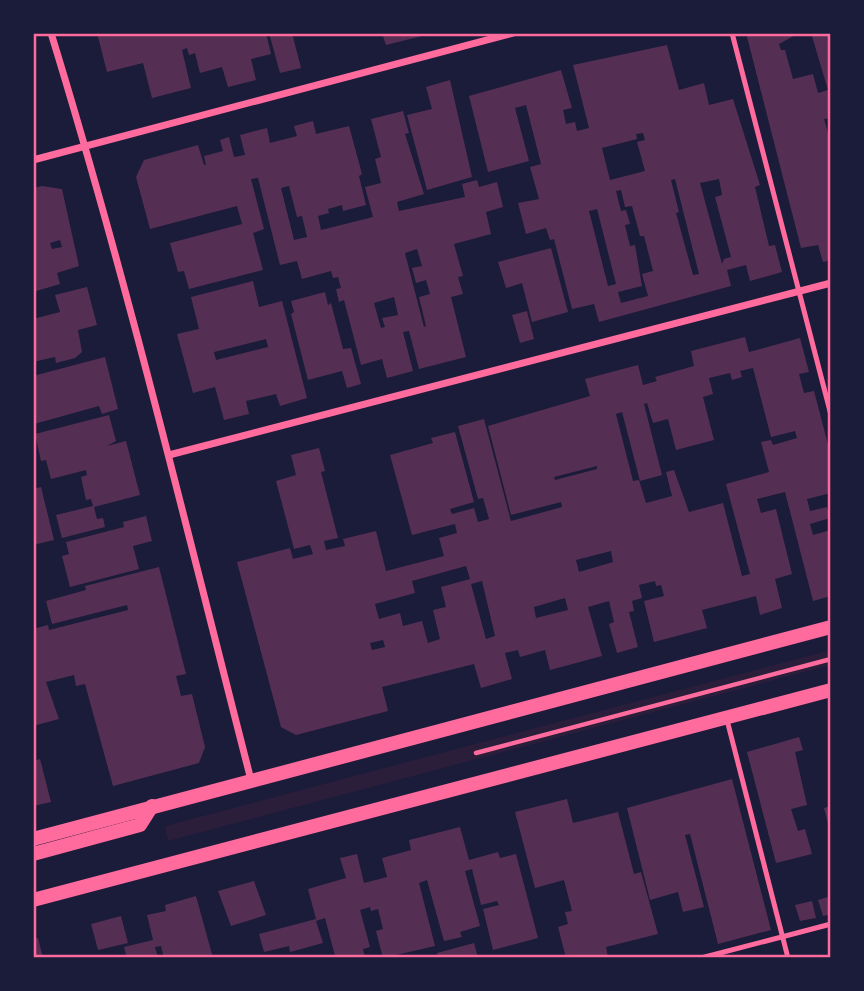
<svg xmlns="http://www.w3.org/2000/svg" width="864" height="991" viewBox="0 0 864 991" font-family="Montserrat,sans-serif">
  <rect width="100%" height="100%" fill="#1b1b3a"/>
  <polygon fill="#2a1e3b" points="831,650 831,665 168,841 165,826"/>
  <g fill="#542f53" fill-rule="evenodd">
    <polygon points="97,33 266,33 271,54 251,59 256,80 228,87 222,67 200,73 195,53 189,55 187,48 182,50 191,88 152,98 143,63 107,72"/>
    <polygon points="269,33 292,33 301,68 280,73"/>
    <polygon points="382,33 430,33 430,34 386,45"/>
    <polygon points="746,33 799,33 779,44 781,50 785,50 793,79 813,74 818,93 828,90 811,33 831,33 831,118 824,119 831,144 831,260 823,262 818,245 801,248"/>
    <path d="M667,45L679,90L704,83L709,105L733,99L760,185L755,187L769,246L775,245L782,272L750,281L746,265L727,270L731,286L599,322L594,304L572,309L554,239L550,240L546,228L526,234L518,203L539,199L530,167L541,164L526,105L515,108L529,161L488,172L469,96L561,70L572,108L563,110L566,124L575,122L577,131L589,128L573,65ZM643,133L645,140L637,142L645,171L610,180L602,148L637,139L636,134ZM675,179L699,274L693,275L676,213L679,212L671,180ZM719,179L722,195L715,197L731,257L724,259L722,264L700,183ZM621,190L625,207L632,206L640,236H644L653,271L642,274L648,296L621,303L618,292L642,286L635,245L630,246L625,225L630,224L626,210L621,211L616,191ZM597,209L616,284L608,286L589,211Z"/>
    <polygon points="450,80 472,177 427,190 407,115 432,109 426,87"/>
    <path d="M403,111L409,133L405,134L424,194L397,202L399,211L465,197L462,184L477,180L479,187L497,182L503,207L486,212L491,234L454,244L463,276L458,277L463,294L451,297L466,357L419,369L409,331L403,332L413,371L387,378L382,359L361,365L344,300L339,302L336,289L341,288L338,277L333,278L331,271L302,279L297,261L280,265L258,178L251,179L264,229L253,233L263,270L189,289L184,271L178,272L170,243L242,224L237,206L150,229L136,177L144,160L198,145L204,165H206L204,156L223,151L220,140L229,137L234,157L245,155L240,135L267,128L270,143L297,136L294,126L313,121L316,134L349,126L362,174L359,176L366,205L343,211L342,205L328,209L329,213L318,216L321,230L373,217L365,187L381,183L375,159L381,157L371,119ZM289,186L297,217L302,216L307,237L294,240L281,188ZM417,249L422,266L412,268L416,283L426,280L430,294L419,297L426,326L424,327L405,253ZM394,297L398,315L382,318L385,327L381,328L374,303Z"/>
    <path d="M42,186L62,189L79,266L57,273L60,284L33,292V188ZM60,240L62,247L52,249L50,243Z"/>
    <polygon points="551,248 568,312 532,322 522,283 506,288 498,262"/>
    <path d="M253,281L259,307L282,301L307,398L280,406L276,394L246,401L249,414L224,420L215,387L193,393L177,334L199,329L191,297ZM266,339L268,347L216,360L214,352Z"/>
    <polygon points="87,287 97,325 78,330 82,352 75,358 56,363 55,357 33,362 33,319 60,312 55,295"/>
    <polygon points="325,292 328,305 331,303 343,349 351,348 361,384 347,388 342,371 308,380 291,314 294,312 291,301"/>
    <polygon points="527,311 534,339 520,343 512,315"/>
    <path d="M745,337L749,352L800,338L809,372L799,374L804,393L814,391L831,456V493L807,499L810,511L827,507L830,518L810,524L813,535L831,530V596L813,601L785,492L757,499L761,513L776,509L792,574L775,579L782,608L760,615L756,596L702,610L707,628L654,642L644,601L664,596L661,585L656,586L655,581L639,585L642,598L632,601L634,611L629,612L638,647L617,653L609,624L614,622L609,601L588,607L602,656L550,670L545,650L520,657L518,650L505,653L512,679L481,688L474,664L382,687L388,711L296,735L281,727L237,562L290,548L293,559L313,554L310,545L294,549L276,481L296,475L291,455L319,448L325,471L321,472L338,538L324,541L326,550L345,546L343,539L376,531L386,571L444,556L439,538L457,533L455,524L412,535L390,455L433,443L431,438L455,432L474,502L450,509L452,514L474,508L478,522L489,519L483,498L478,499L458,426L484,419L511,521L562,507L561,502L511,515L488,426L590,396L585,379L638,365L643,385L657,381L655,377L694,366L691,351ZM753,368L771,437L795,431L797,438L773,445L771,440L761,442L769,472L726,484L750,574L742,576L723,503L689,512L674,470L666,472L672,496L646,503L639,480L633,481L616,414L622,412L640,481L662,475L644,404L647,403L653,423L668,419L676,450L714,440L703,397L713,394L709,378L730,373L732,380L742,377L740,371ZM597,466V469L555,480L554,477ZM611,551L613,562L579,572L576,560ZM466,566L470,579L441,587L446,607L433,610L440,639L428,643L422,621L403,626L400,613L379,619L375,604L415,593L412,581ZM482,581L495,636L486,639L471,584ZM565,598L568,610L536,618L534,607ZM383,640L385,647L372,650L370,643Z"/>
    <polygon points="105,357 118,409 102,414 99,406 34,424 33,376"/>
    <polygon points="109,415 116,441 107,446 126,441 140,495 94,507 97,519 103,518 105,527 62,538 56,515 93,506 91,499 86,500 81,477 87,475 86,470 51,479 46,460 41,461 35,434"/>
    <polygon points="41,487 54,540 33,545 33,489"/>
    <polygon points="146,516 152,541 133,546 139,569 70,587 62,556 69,554 66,542 124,527 123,522"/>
    <polygon points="159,567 186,674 176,676 181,696 192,694 205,747 199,763 113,786 85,684 76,686 74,675 46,682 59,719 33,726 33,629 48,625 49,630 128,610 127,605 52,624 46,601 86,590 85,586"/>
    <polygon points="799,737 803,750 795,752 807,805 791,809 798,831 805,829 812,854 776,863 747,752"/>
    <polygon points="40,759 51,802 33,806 33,761"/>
    <polygon points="732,779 771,930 718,944 690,834 685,835 704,907 683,912 678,892 650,900 627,808"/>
    <polygon points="567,799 573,823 618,812 634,874 641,872 658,934 606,947 608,957 604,958 566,958 558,927 568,924 565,912 572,911 564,880 535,888 515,812"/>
    <polygon points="831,806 831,831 830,831 824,808"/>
    <polygon points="460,827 469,860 498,852 500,858 516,854 538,938 493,950 483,909 499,905 497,901 481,905 472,869 465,871 480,926 460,932 462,937 444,941 427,880 419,883 435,946 383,958 376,931 383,929 378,909 371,911 370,907 360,910 370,947 363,949 365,958 335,956 325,918 316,921 323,943 290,952 289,946 264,952 259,934 316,919 308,889 346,878 340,858 357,854 364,883 387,877 382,858 411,850 409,840"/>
    <polygon points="254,881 266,915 231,926 218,891"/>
    <polygon points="196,896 213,958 164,958 161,946 155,947 158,958 118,958 126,955 124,947 153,940 147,915 166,911 165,905"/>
    <polygon points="831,896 831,914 823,916 818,900"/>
    <polygon points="812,901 816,918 800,921 795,905"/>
    <polygon points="121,916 128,943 98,950 91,924"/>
    <polygon points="38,938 43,958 33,958 33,939"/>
    <polygon points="474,943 478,958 438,958 437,953"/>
  </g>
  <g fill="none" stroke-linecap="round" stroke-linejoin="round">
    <polyline stroke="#ff6b9d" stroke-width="4.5" points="476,753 831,659"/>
    <g stroke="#ff6b9d" stroke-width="5">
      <polyline points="732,33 831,415"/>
      <polyline points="727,720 788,958"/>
      <polyline points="701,958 831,924"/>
    </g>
    <g stroke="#ff6b9d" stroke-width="7">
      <path d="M51,33C127,280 187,531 251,780"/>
      <polyline points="33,160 513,33"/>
      <polyline points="169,455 831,283"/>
    </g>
    <g stroke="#ff6b9d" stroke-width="14">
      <polyline points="33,839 831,627"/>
      <polyline points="33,854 140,825 152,806"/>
      <polyline points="33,900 831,690"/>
    </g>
  </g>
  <rect width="864" height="991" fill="none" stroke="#1b1b3a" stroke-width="70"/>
  <rect x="35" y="35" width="794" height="921" fill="none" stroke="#ff6b9d" stroke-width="2.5"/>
</svg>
